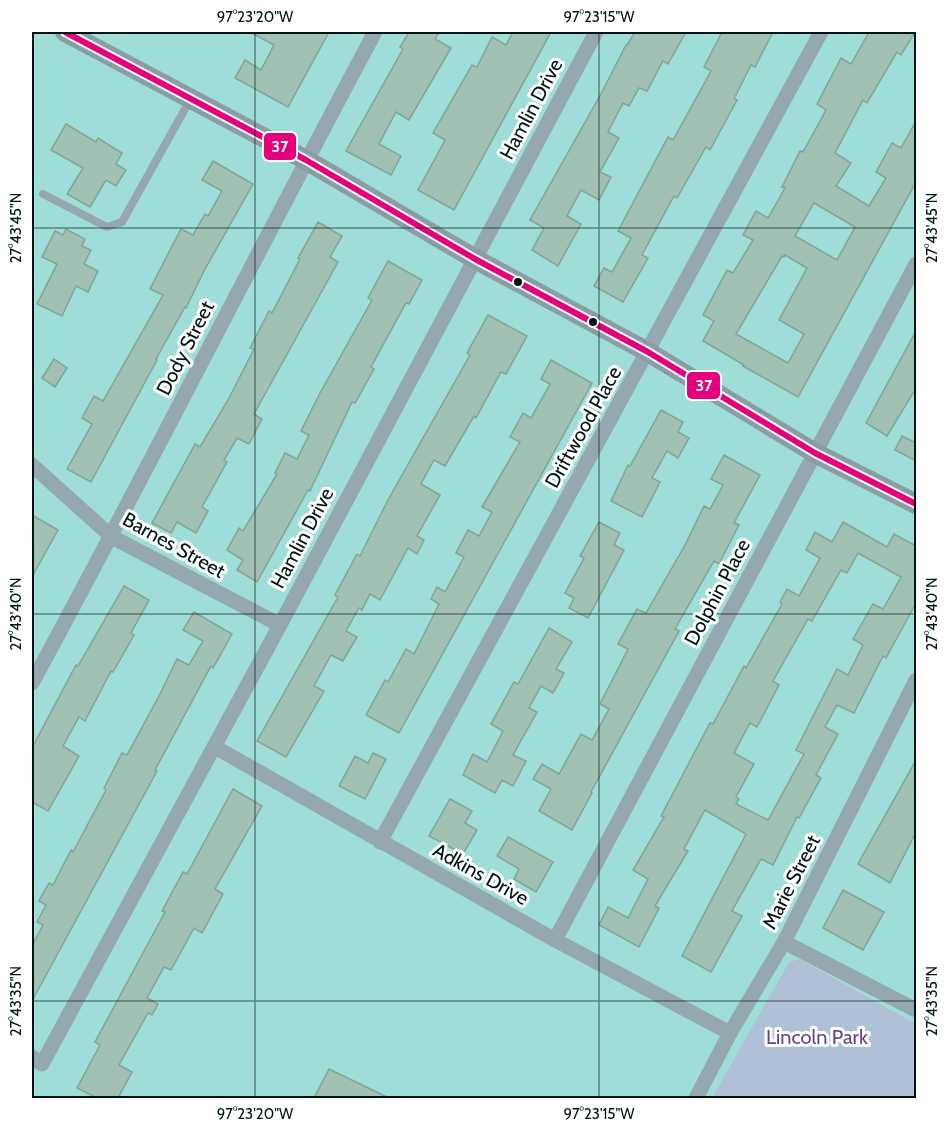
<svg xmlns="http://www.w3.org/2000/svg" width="948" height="1130" viewBox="0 0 948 1130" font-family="Cabin,sans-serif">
  <rect width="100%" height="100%" fill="#9fded8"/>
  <polygon fill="#b0c0d6" points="800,959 916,1024 916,1098 712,1098 789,962"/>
  <g fill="#a0c1b4" stroke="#83a594" stroke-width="1.5" fill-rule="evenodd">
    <polygon points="250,32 329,32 288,107 235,78 245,60 261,70 274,45"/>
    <polygon points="409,32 439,32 435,39 451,48 409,120 396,112 379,144 401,156 391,175 346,151 403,49 400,47"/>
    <polygon points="513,32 551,32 454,210 418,190 445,140 433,133 472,65 477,67 492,37 506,45"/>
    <polygon points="635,32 686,32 668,64 663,61 647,91 639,88 629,106 623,103 608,132 619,138 600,172 611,177 599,200 581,190 567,216 581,224 558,266 532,250 544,228 530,220 602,92 626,45 627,45"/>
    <polygon points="722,32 773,32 755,67 751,65 734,99 737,100 710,150 706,147 677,198 674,196 642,255 648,258 623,302 594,286 604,268 612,272 631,238 618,231 668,137 673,140 711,71 704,67"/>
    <path d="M869,32H915L901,55L897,52L867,103L863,100L835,153L851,163L836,186L869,206L886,178L876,172L892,143L901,148L916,121V182L798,397L743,366L744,365L703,341L714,321L703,315L727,270L733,273L753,240L743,235L756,211L768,218L785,188L782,187L800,151L803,152L826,110L817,104L841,58L851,64ZM814,203L855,227L837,260L795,236ZM785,255L807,268L779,320L804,334L788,363L736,334L782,256L784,257Z"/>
    <polygon points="66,124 96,142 98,138 122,153 116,164 126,170 116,186 106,180 90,207 67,194 83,168 51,150"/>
    <polygon points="213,161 253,184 204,271 186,308 185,307 156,359 157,360 91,482 67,469 92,424 82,418 94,396 103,401 163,295 150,289 181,229 193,235 205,214 208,216 222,191 202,180"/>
    <polygon points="318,222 342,236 330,257 338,262 254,414 262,419 249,444 237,438 224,460 227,462 202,507 208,511 196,533 177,522 171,533 152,523 195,444 200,447 228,400 254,349 250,348 269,311 272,313 300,259 298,258"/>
    <polygon points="66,229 85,239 82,246 91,250 84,264 98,271 88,292 76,286 62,316 37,304 57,264 42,257 55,231 63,235"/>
    <polygon points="388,261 422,280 409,304 406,303 371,367 374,369 355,403 352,402 310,491 308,490 257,582 237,570 243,560 227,550 239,528 243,531 277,474 275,473 285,453 297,459 309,435 301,431 320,393 372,300 368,298"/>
    <polygon points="488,315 527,336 506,374 501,372 476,418 474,416 445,466 434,460 421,484 440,495 417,536 424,540 417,554 408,548 380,600 370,594 362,610 359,608 346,631 357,637 343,661 331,655 314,686 324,691 286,757 257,741 338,597 335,595 357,554 360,556 389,498 470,355 467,353"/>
    <polygon points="916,331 916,395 913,393 887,436 866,423"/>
    <polygon points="54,359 67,368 55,387 42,378"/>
    <polygon points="551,360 592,383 399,733 366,715 385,680 388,682 406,649 414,654 439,604 431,599 437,587 445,592 464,557 456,553 468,530 479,536 492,512 482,507 520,442 510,437 523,413 531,418 550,384 541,379"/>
    <polygon points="661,410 683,422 678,432 689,438 678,458 667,451 652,478 660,482 642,517 611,501 628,465 630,466"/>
    <polygon points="902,436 916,443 916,461 895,450"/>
    <polygon points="724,455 760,475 734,523 739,525 719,564 714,561 675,629 679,631 591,792 592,793 572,830 539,811 551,789 533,779 542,764 559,774 581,734 592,740 609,709 600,704 628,649 618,644 637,609 646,613 685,545 704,506 710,509 723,485 711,479"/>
    <polygon points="32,515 58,530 32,577"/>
    <polygon points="599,522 620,533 614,545 624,550 588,618 569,608 574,598 565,593 584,558 580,556"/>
    <path d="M843,522L887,547L894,534L916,546V603L886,658L883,656L854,713L837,705L825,727L838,734L816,775L821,778L799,818L797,817L773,865L761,859L732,911L742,916L711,972L682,956L746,834L705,810L684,849L688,851L655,906L659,908L639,947L599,925L608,907L628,918L648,879L633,870L664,817L661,816L710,723L713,724L744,666L746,668L782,604L780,602L787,589L799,596L820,558L806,550L815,532L832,542ZM858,553L901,577L883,609L873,604L853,639L863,645L848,675L837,669L796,750L804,754L768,820L736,804L739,799L736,797L754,764L734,753L750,723L757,727L779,685L773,681L808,619L812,621L841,570L847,573Z"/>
    <polygon points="124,586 149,600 131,633 134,635 113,672 111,671 85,721 79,717 63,746 79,756 48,811 32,802 32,748 76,665 78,666"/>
    <polygon points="194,612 232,634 213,668 211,666 155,770 157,771 138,806 32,1001 32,946 43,925 37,922 46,905 39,901 49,883 53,885 71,850 73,852 106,790 104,788 122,753 127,755 160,694 177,659 189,665 203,641 183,630"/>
    <polygon points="549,628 572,642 556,669 564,673 553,693 541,686 529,708 537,712 513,755 526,761 513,786 502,780 495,793 463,775 473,754 487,762 503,731 491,724 514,682 518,684"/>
    <polygon points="373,753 386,759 365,799 339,786 355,756 368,763"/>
    <polygon points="916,760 916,832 890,883 858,864"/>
    <polygon points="233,789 262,806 215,889 223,894 202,933 194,928 171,970 164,967 147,998 158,1004 152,1015 148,1013 119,1065 132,1072 118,1098 97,1098 77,1088 100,1045 95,1042 165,912 162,911 183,872 187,874"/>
    <polygon points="450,799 472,811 465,823 477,830 463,854 429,836"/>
    <polygon points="508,837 553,862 536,892 514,879 519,869 497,856"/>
    <polygon points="843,890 884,912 863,950 823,928"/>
    <polygon points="329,1069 389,1098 314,1098"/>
  </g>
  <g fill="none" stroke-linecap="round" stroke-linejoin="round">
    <polyline stroke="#96a8af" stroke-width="8" points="43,194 107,227 122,222 190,100"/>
    <g stroke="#96a8af" stroke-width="15">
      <polyline points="32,465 112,537 280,625"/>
      <path d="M32,683C149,468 259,248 375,32"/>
      <polyline points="215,747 555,940 730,1033"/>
      <polyline points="380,842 821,32"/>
      <polyline points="555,940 916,264"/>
      <polyline points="784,942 916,1010"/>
      <polyline points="32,1057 42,1064 280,625 596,32"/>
      <polyline points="696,1098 730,1033 784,942 916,680"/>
    </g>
    <polyline stroke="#8a9da5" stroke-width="20" points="65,32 306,160 475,259 648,352 815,453 916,504"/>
    <defs>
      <polyline id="bus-1" points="65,32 306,160 475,259 648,352 815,453 916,504"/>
    </defs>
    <use href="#bus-1" stroke="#fff" stroke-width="10"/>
    <use href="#bus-1" stroke="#e5007d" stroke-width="6"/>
  </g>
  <path fill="none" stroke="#001512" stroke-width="1.5" stroke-opacity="0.45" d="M255,32V1098M599,32V1098M32,228H916M32,614H916M32,1001H916"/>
  <g fill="#001512" stroke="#fff" stroke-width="2">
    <circle cx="518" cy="282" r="5"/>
    <circle cx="593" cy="322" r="5"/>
  </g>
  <g text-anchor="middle" stroke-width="6" stroke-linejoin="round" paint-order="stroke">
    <g font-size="20" fill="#001512" stroke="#fff">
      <text transform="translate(531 109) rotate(-62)" y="7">Hamlin Drive</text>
      <text transform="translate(185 348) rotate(-63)" y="7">Dody Street</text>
      <text transform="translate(583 427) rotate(-61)" y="7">Driftwood Place</text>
      <text transform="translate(302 538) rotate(-62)" y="7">Hamlin Drive</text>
      <text transform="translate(174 545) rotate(29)" y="7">Barnes Street</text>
      <text transform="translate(717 592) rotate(-62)" y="7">Dolphin Place</text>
      <text transform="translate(481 874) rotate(29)" y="7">Adkins Drive</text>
      <text transform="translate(791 882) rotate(-63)" y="7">Marie Street</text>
    </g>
    <g font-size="20" fill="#674487" stroke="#fff">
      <text x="817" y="1044">Lincoln Park</text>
    </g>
  </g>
  <g stroke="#fff" stroke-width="2">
    <rect x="263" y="132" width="34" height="29" rx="6" fill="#e5007d"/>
    <rect x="686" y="371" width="35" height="29" rx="6" fill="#e5007d"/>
  </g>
  <g font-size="16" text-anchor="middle" font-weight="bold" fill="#fff">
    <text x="280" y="152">37</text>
    <text x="704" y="391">37</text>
  </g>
  <rect width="948" height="1130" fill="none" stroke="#ffffff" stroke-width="66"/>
  <rect x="33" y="33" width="882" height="1064" fill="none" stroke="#001512" stroke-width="2"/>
  <g font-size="15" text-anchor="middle" fill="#001512">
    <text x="255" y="22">97°23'20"W</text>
    <text x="599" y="22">97°23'15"W</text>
    <text transform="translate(16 228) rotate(-90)" y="5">27°43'45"N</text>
    <text transform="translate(932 228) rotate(-90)" y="5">27°43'45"N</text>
    <text transform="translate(16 614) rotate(-90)" y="5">27°43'40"N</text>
    <text transform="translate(932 614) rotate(-90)" y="5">27°43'40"N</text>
    <text transform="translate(16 1001) rotate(-90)" y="5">27°43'35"N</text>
    <text transform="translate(932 1001) rotate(-90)" y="5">27°43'35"N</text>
    <text x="255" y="1119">97°23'20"W</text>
    <text x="599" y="1119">97°23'15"W</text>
  </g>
</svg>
